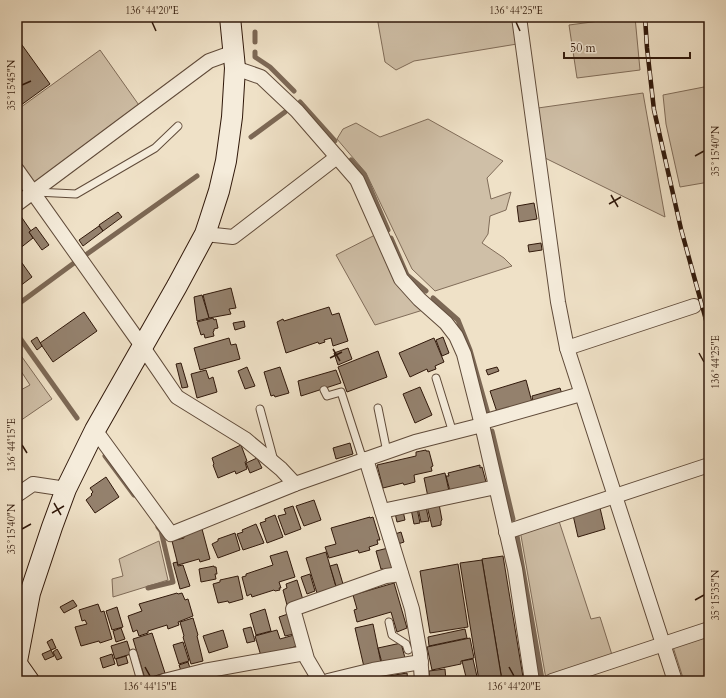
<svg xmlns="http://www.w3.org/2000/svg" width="726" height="698" viewBox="0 0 726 698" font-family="Cardo,serif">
  <rect width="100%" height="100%" fill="#efe1c7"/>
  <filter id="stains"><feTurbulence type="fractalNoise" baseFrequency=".005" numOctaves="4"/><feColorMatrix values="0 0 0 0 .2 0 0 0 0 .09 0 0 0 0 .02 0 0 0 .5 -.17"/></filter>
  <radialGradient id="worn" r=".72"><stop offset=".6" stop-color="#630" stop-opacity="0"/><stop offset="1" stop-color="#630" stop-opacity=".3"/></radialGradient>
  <g fill="#cfbfa7" stroke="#806c59">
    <polygon points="377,17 513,17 517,44 414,61 396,70 385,62"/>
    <polygon points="630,17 635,17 640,70 577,78 569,25"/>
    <polygon points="100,50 141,108 39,184 32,181 17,161 17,110"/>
    <polygon points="709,86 709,182 680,187 666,124 663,95"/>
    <polygon points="643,93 665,217 545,158 538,108"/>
    <polygon points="428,119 503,161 487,178 491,199 511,192 506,210 490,216 488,234 482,243 504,258 512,266 435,291 412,269 366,173 337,139 343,129 356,123 380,137"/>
    <polygon points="375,235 423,310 375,325 336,255"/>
    <polygon points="17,350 52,399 17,423 17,392 30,385 17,365"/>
    <polygon points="558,518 591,619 600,617 613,658 546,679 520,530"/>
    <polygon points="159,541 168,580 113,597 112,579 123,576 119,559"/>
    <polygon points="709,632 709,681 684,681 673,647"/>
  </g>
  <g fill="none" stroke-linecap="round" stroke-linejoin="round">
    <g stroke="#7c6855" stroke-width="5">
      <polyline points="255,32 255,42"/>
      <polyline points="255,52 255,57 270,67 294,91"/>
      <polyline points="300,102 335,141"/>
      <polyline points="251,137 285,112"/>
      <polyline points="351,160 364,174 388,230"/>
      <polyline points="17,186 23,195"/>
      <polyline points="391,238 407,275 426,291"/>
      <polyline points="87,254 197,176"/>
      <polyline points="433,298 458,320 470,350 488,414"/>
      <polyline points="17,305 74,263"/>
      <polyline points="17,334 77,418"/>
      <polyline points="492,431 513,519"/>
      <polyline points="105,456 134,495"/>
      <polyline points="517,536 542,679"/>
      <polyline points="148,588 173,582 161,531 158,527"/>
    </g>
  </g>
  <g fill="#94816d" stroke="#31190b">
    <polygon points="17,38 50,84 17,108"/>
    <polygon points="534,203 537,219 519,222 517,206"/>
    <polygon points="118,212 122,217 103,231 99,225"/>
    <polygon points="17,215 19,217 20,215 31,231 29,232 33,238 19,249 17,247"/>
    <polygon points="99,226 103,231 83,246 79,240"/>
    <polygon points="36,227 49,245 42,250 29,232"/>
    <polygon points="541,243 542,250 529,252 528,245"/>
    <polygon points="17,256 32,277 20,286 17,282"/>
    <polygon points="231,288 236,308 229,309 231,314 209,318 203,295"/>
    <polygon points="202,295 209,318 197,321 194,297"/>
    <polygon points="329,307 332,315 339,313 348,341 333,346 331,338 324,340 325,342 319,344 318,342 286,353 277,322 283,319 284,321"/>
    <polygon points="84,312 97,331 53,362 40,343"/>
    <polygon points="213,318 214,320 216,319 218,328 214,329 214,331 213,332 214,336 205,338 204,334 201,335 197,322"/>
    <polygon points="244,321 245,327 235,330 233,323"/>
    <polygon points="37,337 42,346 37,350 31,341"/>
    <polygon points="443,337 449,353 442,356 436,340"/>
    <polygon points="229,338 231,345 236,344 240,359 200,370 194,348"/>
    <polygon points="434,338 444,362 435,366 436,369 428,372 427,369 410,377 399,353"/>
    <polygon points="348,348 352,359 338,365 334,353"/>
    <polygon points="378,351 387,377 347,392 338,367"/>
    <polygon points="181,363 188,387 182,388 176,364"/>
    <polygon points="247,367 255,386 245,389 238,371"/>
    <polygon points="280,367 289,393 275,397 274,395 271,396 264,372"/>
    <polygon points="497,367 499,371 488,375 486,370"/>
    <polygon points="206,370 209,379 213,377 217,392 197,398 191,374"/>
    <polygon points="336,370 341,383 301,396 298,381"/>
    <polygon points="526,380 532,402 497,412 490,391"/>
    <polygon points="420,387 432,415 415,423 403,394"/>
    <polygon points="560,388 562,394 533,402 532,396"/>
    <polygon points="350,443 353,454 336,459 333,448"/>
    <polygon points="241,445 247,461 245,462 247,469 236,474 235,471 218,478 213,465 214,464 212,458"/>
    <polygon points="426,450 426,451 429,451 433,466 431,467 432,471 414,475 415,482 404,485 403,483 383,488 377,465 416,456 416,452"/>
    <polygon points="257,458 262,468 250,473 246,463"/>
    <polygon points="480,465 480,468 482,467 486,482 483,485 450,491 446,476 449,476 448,473"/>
    <polygon points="445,473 449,491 428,497 424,478"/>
    <polygon points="106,477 119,497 95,513 86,500 92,495 91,494 93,492 90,488"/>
    <polygon points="314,500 321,520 304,526 296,506"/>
    <polygon points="439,504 442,520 441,521 441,525 432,527 427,506"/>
    <polygon points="293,506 301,529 285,535 278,516 286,514 284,509"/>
    <polygon points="426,507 429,521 421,522 418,508"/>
    <polygon points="417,508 420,523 414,524 411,509"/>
    <polygon points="600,508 605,529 578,537 573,515"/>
    <polygon points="403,511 405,520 397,522 395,513"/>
    <polygon points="275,515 283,537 267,543 260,523 266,521 265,519"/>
    <polygon points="370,517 370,518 373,517 380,540 377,540 378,544 369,547 370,550 359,553 358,550 329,558 325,547 336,544 331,528"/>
    <polygon points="256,524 264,543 243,550 237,534 243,532 242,530"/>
    <polygon points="202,529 210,559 200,562 199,559 178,565 172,541 184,538 183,534"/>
    <polygon points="401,532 404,542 398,544 395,534"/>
    <polygon points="235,533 240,550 218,558 212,544 218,541 218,539"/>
    <polygon points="388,548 393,568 383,571 383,569 381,569 376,551"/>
    <polygon points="287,551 295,577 279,582 281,588 279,588 280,590 275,591 274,590 252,597 251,594 247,596 242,577 246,576 246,574 273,565 270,556"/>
    <polygon points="326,552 336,587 317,593 306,558"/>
    <polygon points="503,556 523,677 502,680 482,559"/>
    <polygon points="482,560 502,681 479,681 460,563"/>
    <polygon points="177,562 178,566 183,565 190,586 180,589 173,563"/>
    <polygon points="337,564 343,584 336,586 330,566"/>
    <polygon points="458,564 468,627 430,633 420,571"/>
    <polygon points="214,566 214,567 216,567 217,574 215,574 216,579 201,582 199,569"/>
    <polygon points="310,574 315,591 307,594 301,577"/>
    <polygon points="238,576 243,599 229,603 228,601 218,603 213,584 220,582 220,580"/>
    <polygon points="297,580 303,600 287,605 283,590 287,588 286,584"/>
    <polygon points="394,583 407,628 397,632 391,612 357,622 354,610 357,609 353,595"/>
    <polygon points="177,593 178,594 182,593 185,600 188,599 193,616 178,622 179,625 168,629 167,625 148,631 148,633 139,636 137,630 133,632 128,616 142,611 139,604"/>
    <polygon points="73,600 77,606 64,613 60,607"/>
    <polygon points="98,604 101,612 104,611 112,639 100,643 99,641 81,646 75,627 87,624 85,620 82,621 79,610"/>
    <polygon points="117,607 123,627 112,630 106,611"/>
    <polygon points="265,609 271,631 256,635 250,614"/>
    <polygon points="288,614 294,634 285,636 279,617"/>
    <polygon points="193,618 198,635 197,636 203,661 191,664 183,637 184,636 180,622"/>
    <polygon points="373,624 381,663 364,667 355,628"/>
    <polygon points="251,627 255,641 247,643 243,629"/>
    <polygon points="121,628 125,639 116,642 113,631"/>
    <polygon points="465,629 467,638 429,646 428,637"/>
    <polygon points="223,630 228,647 209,653 203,636"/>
    <polygon points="277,630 280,639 294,635 298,646 261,656 255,636"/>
    <polygon points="152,633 165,673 145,679 133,639"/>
    <polygon points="470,638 474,658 461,661 461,664 432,670 427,647"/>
    <polygon points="52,639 56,648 51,650 47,642"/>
    <polygon points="127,641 131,654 115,659 111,646"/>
    <polygon points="183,642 189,661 179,664 173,645"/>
    <polygon points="401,643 405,658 382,663 378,648"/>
    <polygon points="57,649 62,658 57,660 53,652"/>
    <polygon points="51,650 54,656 45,660 42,654"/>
    <polygon points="112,654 115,664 103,668 100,658"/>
    <polygon points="126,656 128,663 118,666 116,659"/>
    <polygon points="473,659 478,681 467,681 462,661"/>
    <polygon points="188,662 190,668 181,671 179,665"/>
    <polygon points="445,669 446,681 430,681 429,671"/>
    <polygon points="407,673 408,681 376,681 376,678"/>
  </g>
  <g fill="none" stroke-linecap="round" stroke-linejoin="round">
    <defs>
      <g id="lane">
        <polyline points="36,192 76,194 155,148 178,126"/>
        <polyline points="436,378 453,433"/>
        <polyline points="324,390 327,396 341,392 363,460"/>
        <polyline points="378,408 387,452"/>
        <polyline points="260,409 274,461"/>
        <polyline points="389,622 392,635 406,644 408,650"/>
        <polyline points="133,653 141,681"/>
      </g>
      <g id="street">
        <polyline points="519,17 558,302 567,348 675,681"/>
        <polyline points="235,68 261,77 297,111 357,180 401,279 419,299 446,323 456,336 464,354 482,425 515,569 532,681"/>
        <polyline points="17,170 142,346 177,397 245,439 281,469 295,484"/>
        <polyline points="17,204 209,61 234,52"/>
        <polyline points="205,234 233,237 337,157"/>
        <polyline points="567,348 694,306"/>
        <polyline points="95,430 171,534 295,484 415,442 482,425 486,421 581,394"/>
        <polyline points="366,459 412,609 420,654 422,681"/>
        <polyline points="17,495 33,484 66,489"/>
        <polyline points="382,511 496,487"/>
        <polyline points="506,532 709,465"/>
        <polyline points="164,681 204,671 305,653"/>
        <polyline points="320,681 307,659 293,609 386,576 401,574"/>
        <polyline points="328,681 373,670 421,662"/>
        <polyline points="552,681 709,629"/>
      </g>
      <g id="secondary">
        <polyline points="17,661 30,593 52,527 66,489 95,430 177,286 205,234 209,222 219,191 226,161 232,117 235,68 230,17"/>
        <polyline points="17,664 29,681"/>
      </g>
    </defs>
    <use href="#lane" stroke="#604b3a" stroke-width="9"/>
    <use href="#street" stroke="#604b3a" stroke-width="16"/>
    <use href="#secondary" stroke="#31190b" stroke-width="22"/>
    <use href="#lane" stroke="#f5ecdb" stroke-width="7"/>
    <use href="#street" stroke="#f5ecdb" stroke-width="14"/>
    <use href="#secondary" stroke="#f5ecdb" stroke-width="20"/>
    <defs>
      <polyline id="rail" points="645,17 647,48 654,110 681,229 709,331"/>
    </defs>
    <use href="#rail" stroke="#31190b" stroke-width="4.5"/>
    <use href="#rail" stroke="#f5ecdb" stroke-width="3" stroke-dasharray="9" stroke-linecap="butt"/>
  </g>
  <path fill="none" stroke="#31190b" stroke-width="1.5" d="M152,22L156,31M516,22L520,31M22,85L31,81M695,156L704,151M611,195L618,207M609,204L621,197M333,349L340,361M699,353L704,362M330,358L342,352M22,445L27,453M54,503L61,515M52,513L64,506M22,529L31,524M695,600L704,595M145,667L150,676M509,667L514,676"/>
  <rect width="726" height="698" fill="none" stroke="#efe1c7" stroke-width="44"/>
  <path d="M564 52v6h126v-6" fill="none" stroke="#31190b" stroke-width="2"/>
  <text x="570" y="52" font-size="12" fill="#31190b" stroke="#f5ecdb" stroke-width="3" paint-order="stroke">50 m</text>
  <rect x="22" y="22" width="682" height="654" fill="none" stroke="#31190b" stroke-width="1.5"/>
  <g font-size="10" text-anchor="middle" fill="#31190b">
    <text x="152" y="14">136°44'20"E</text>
    <text x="516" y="14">136°44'25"E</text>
    <text transform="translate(11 85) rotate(-90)" y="4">35°15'45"N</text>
    <text transform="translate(715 151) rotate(-90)" y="4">35°15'40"N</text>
    <text transform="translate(715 362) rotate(-90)" y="4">136°44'25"E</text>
    <text transform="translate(11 445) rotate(-90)" y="4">136°44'15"E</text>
    <text transform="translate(11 529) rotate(-90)" y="4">35°15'40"N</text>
    <text transform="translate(715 595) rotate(-90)" y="4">35°15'35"N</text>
    <text x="150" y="690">136°44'15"E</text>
    <text x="514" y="690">136°44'20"E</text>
  </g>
  <rect width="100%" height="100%" filter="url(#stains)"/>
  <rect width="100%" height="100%" fill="url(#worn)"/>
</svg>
